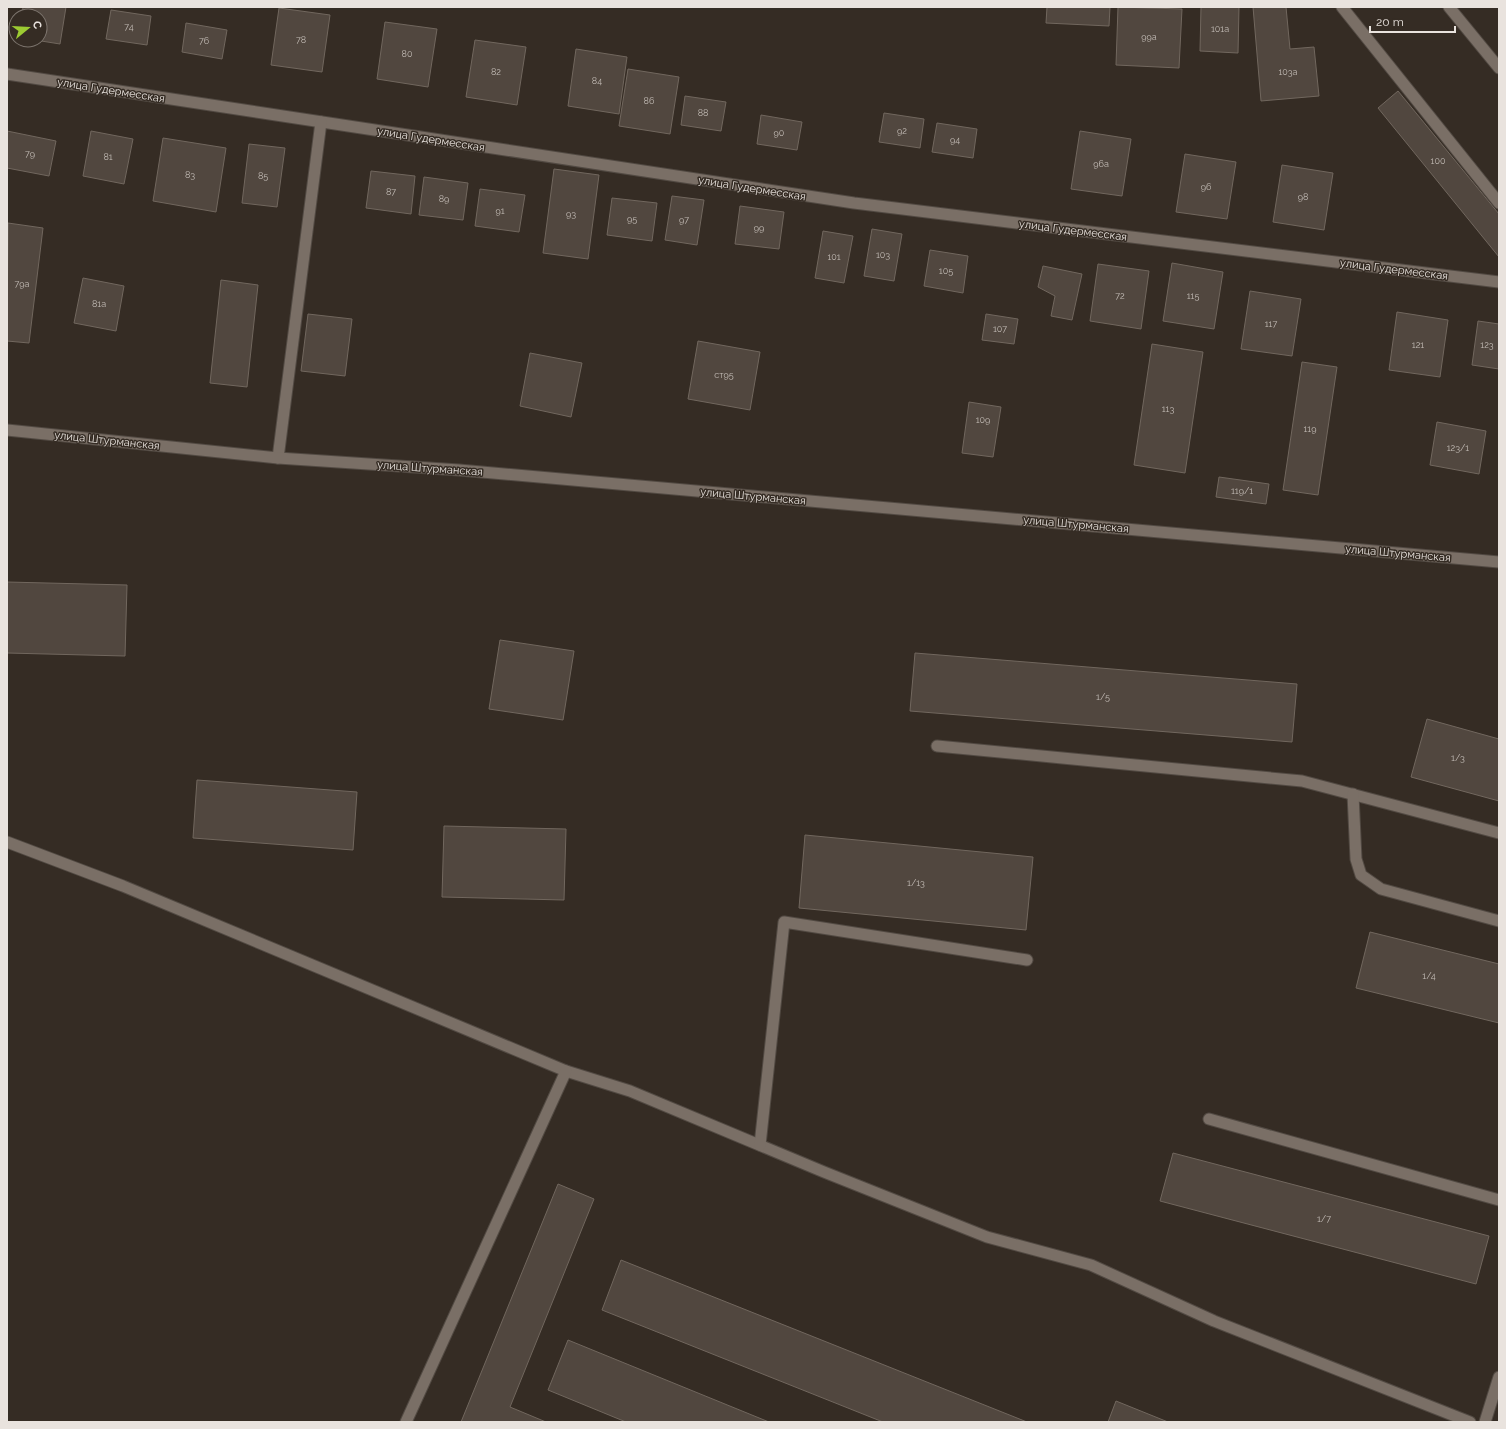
<svg xmlns="http://www.w3.org/2000/svg" width="1506" height="1429" viewBox="0 0 1506 1429" font-family="Raleway,sans-serif">
  <rect width="100%" height="100%" fill="#352c24"/>
  <g fill="#51473f" stroke="#71675e">
    <polygon points="23,7 66,7 60,44 35,40 40,40 40,16 22,16"/>
    <polygon points="1047,7 1110,7 1109,26 1046,23"/>
    <polygon points="1118,7 1182,9 1179,68 1116,65"/>
    <polygon points="1201,7 1239,7 1238,53 1200,51"/>
    <polygon points="1253,7 1286,7 1290,49 1314,47 1319,96 1261,101"/>
    <polygon points="279,8 330,15 322,72 271,65"/>
    <polygon points="111,10 151,16 147,45 106,39"/>
    <polygon points="385,22 437,29 428,87 377,79"/>
    <polygon points="186,23 227,30 222,59 182,52"/>
    <polygon points="475,40 526,47 517,105 466,97"/>
    <polygon points="576,49 627,57 619,114 568,106"/>
    <polygon points="628,69 679,77 670,134 619,126"/>
    <polygon points="1398,91 1499,214 1499,257 1378,108"/>
    <polygon points="685,96 726,102 721,131 681,125"/>
    <polygon points="884,113 924,119 920,148 879,142"/>
    <polygon points="761,115 802,122 797,150 757,144"/>
    <polygon points="937,123 977,129 973,158 932,152"/>
    <polygon points="7,131 56,141 49,176 7,168"/>
    <polygon points="91,131 133,139 124,184 83,176"/>
    <polygon points="1080,131 1131,139 1122,196 1071,189"/>
    <polygon points="163,138 226,148 216,212 153,201"/>
    <polygon points="249,144 285,148 277,207 242,203"/>
    <polygon points="1185,154 1236,162 1227,219 1176,212"/>
    <polygon points="1282,165 1333,173 1324,230 1273,222"/>
    <polygon points="554,169 599,175 588,259 543,253"/>
    <polygon points="371,171 415,176 411,214 366,208"/>
    <polygon points="424,177 468,183 463,220 419,215"/>
    <polygon points="480,189 525,195 519,232 475,226"/>
    <polygon points="672,196 704,200 697,245 665,240"/>
    <polygon points="612,198 657,203 652,241 607,235"/>
    <polygon points="740,206 784,212 779,249 735,244"/>
    <polygon points="8,223 43,228 29,343 7,341"/>
    <polygon points="872,229 902,234 894,281 864,276"/>
    <polygon points="823,231 853,236 844,283 815,278"/>
    <polygon points="930,250 968,256 963,293 924,286"/>
    <polygon points="1172,263 1223,272 1214,329 1163,321"/>
    <polygon points="1098,264 1149,271 1141,329 1090,321"/>
    <polygon points="1043,266 1082,274 1072,320 1051,316 1055,296 1038,287"/>
    <polygon points="83,278 124,286 116,331 74,323"/>
    <polygon points="221,280 258,285 247,387 210,383"/>
    <polygon points="1250,291 1301,299 1292,356 1241,349"/>
    <polygon points="1397,312 1448,320 1440,377 1389,370"/>
    <polygon points="308,314 352,319 345,376 301,371"/>
    <polygon points="986,314 1018,319 1014,344 982,340"/>
    <polygon points="1478,321 1499,324 1499,369 1472,365"/>
    <polygon points="698,341 760,352 750,410 688,399"/>
    <polygon points="1152,344 1203,352 1185,473 1134,465"/>
    <polygon points="530,353 582,363 571,417 520,406"/>
    <polygon points="1302,362 1337,367 1318,495 1283,490"/>
    <polygon points="969,402 1001,407 993,457 962,453"/>
    <polygon points="1437,422 1486,431 1479,474 1430,465"/>
    <polygon points="1219,477 1269,484 1266,504 1216,497"/>
    <polygon points="7,582 127,585 125,656 7,653"/>
    <polygon points="500,640 574,651 563,720 489,709"/>
    <polygon points="915,653 1297,684 1292,742 910,711"/>
    <polygon points="1427,719 1499,739 1499,801 1411,777"/>
    <polygon points="197,780 357,792 353,850 193,838"/>
    <polygon points="444,826 566,829 564,900 442,897"/>
    <polygon points="805,835 1033,857 1026,930 799,908"/>
    <polygon points="1370,932 1499,964 1499,1023 1356,988"/>
    <polygon points="1173,1153 1489,1236 1476,1284 1160,1201"/>
    <polygon points="558,1184 594,1199 510,1407 546,1422 461,1422"/>
    <polygon points="621,1260 1027,1422 883,1422 602,1310"/>
    <polygon points="568,1340 769,1422 626,1422 548,1390"/>
    <polygon points="1116,1401 1168,1422 1108,1422"/>
  </g>
  <g fill="none" stroke-linecap="round" stroke-linejoin="round">
    <defs>
      <g id="service">
        <polyline points="1342,7 1499,203"/>
        <polyline points="937,746 1302,781 1499,833"/>
        <polyline points="1353,794 1356,859 1361,875 1381,889 1499,921"/>
        <polyline points="7,842 123,886 566,1071 630,1091 824,1172 987,1237 1091,1265 1214,1321 1470,1422"/>
        <polyline points="1209,1119 1499,1200"/>
        <polyline points="760,1145 784,922 1027,960"/>
        <polyline points="406,1422 566,1071"/>
        <polyline points="1485,1422 1499,1377"/>
      </g>
      <g id="minor">
        <polyline points="7,74 854,203 1499,282"/>
        <polyline points="278,458 321,122"/>
      </g>
      <polyline id="tertiary" points="1449,7 1499,68"/>
      <polyline id="secondary" points="7,430 278,458 459,470 1499,562"/>
    </defs>
    <use href="#service" stroke="#524a43" stroke-width="13"/>
    <use href="#minor" stroke="#524a43" stroke-width="13"/>
    <use href="#tertiary" stroke="#524a43" stroke-width="13"/>
    <use href="#secondary" stroke="#524a43" stroke-width="13"/>
    <use href="#service" stroke="#7a6f66" stroke-width="11"/>
    <use href="#minor" stroke="#7a6f66" stroke-width="11"/>
    <use href="#tertiary" stroke="#7a6f66" stroke-width="11"/>
    <use href="#secondary" stroke="#7a6f66" stroke-width="11"/>
  </g>
  <g text-anchor="middle" stroke-width="3" stroke-linejoin="round" paint-order="stroke">
    <g font-size="9" fill="#c3bcb6">
      <text x="129" y="30">74</text>
      <text x="1220" y="32">101а</text>
      <text x="1149" y="40">99а</text>
      <text x="301" y="43">78</text>
      <text x="204" y="44">76</text>
      <text x="407" y="57">80</text>
      <text x="496" y="75">82</text>
      <text x="1288" y="75">103а</text>
      <text x="597" y="84">84</text>
      <text x="649" y="104">86</text>
      <text x="703" y="116">88</text>
      <text x="902" y="134">92</text>
      <text x="779" y="136">90</text>
      <text x="955" y="143">94</text>
      <text x="30" y="157">79</text>
      <text x="108" y="160">81</text>
      <text x="1438" y="164">100</text>
      <text x="1101" y="167">96а</text>
      <text x="190" y="178">83</text>
      <text x="263" y="179">85</text>
      <text x="1206" y="190">96</text>
      <text x="391" y="195">87</text>
      <text x="1303" y="200">98</text>
      <text x="444" y="202">89</text>
      <text x="500" y="214">91</text>
      <text x="571" y="217">93</text>
      <text x="632" y="222">95</text>
      <text x="684" y="223">97</text>
      <text x="759" y="231">99</text>
      <text x="883" y="258">103</text>
      <text x="834" y="260">101</text>
      <text x="946" y="274">105</text>
      <text x="22" y="287">79а</text>
      <text x="1120" y="299">72</text>
      <text x="1193" y="299">115</text>
      <text x="99" y="307">81а</text>
      <text x="1271" y="327">117</text>
      <text x="1000" y="332">107</text>
      <text x="1418" y="348">121</text>
      <text x="1487" y="348">123</text>
      <text x="724" y="378">ст95</text>
      <text x="1168" y="412">113</text>
      <text x="983" y="423">109</text>
      <text x="1310" y="432">119</text>
      <text x="1458" y="451">123/1</text>
      <text x="1242" y="494">119/1</text>
      <text x="1103" y="700">1/5</text>
      <text x="1458" y="761">1/3</text>
      <text x="916" y="886">1/13</text>
      <text x="1429" y="979">1/4</text>
      <text x="1324" y="1222">1/7</text>
    </g>
    <g font-size="11" fill="#e9e3de" stroke="#352c24">
      <text transform="translate(111 90) rotate(9)" y="4">улица Гудермесская</text>
      <text transform="translate(431 139) rotate(9)" y="4">улица Гудермесская</text>
      <text transform="translate(752 188) rotate(9)" y="4">улица Гудермесская</text>
      <text transform="translate(1073 230) rotate(7)" y="4">улица Гудермесская</text>
      <text transform="translate(1394 269) rotate(7)" y="4">улица Гудермесская</text>
      <text transform="translate(107 440) rotate(6)" y="4">улица Штурманская</text>
      <text transform="translate(430 468) rotate(4)" y="4">улица Штурманская</text>
      <text transform="translate(753 496) rotate(5)" y="4">улица Штурманская</text>
      <text transform="translate(1076 524) rotate(5)" y="4">улица Штурманская</text>
      <text transform="translate(1398 553) rotate(5)" y="4">улица Штурманская</text>
    </g>
  </g>
  <rect width="1506" height="1429" fill="none" stroke="#e9e3de" stroke-width="16"/>
  <g transform="translate(28 28) rotate(72)"><circle r="19" fill="#352c24" stroke="#7d756e"/>
  <path d="M0-3L7 15L0 10L-7 15Z" fill="#9ccb32"/>
  <text y="-6" font-size="11" font-weight="bold" text-anchor="middle" fill="#e9e3de">С</text>
  </g>
  <path d="M1370 26v6h85v-6" fill="none" stroke="#e9e3de" stroke-width="2"/>
  <text x="1376" y="26" font-size="12" fill="#e9e3de" stroke="#352c24" stroke-width="3" paint-order="stroke">20 m</text>
</svg>
